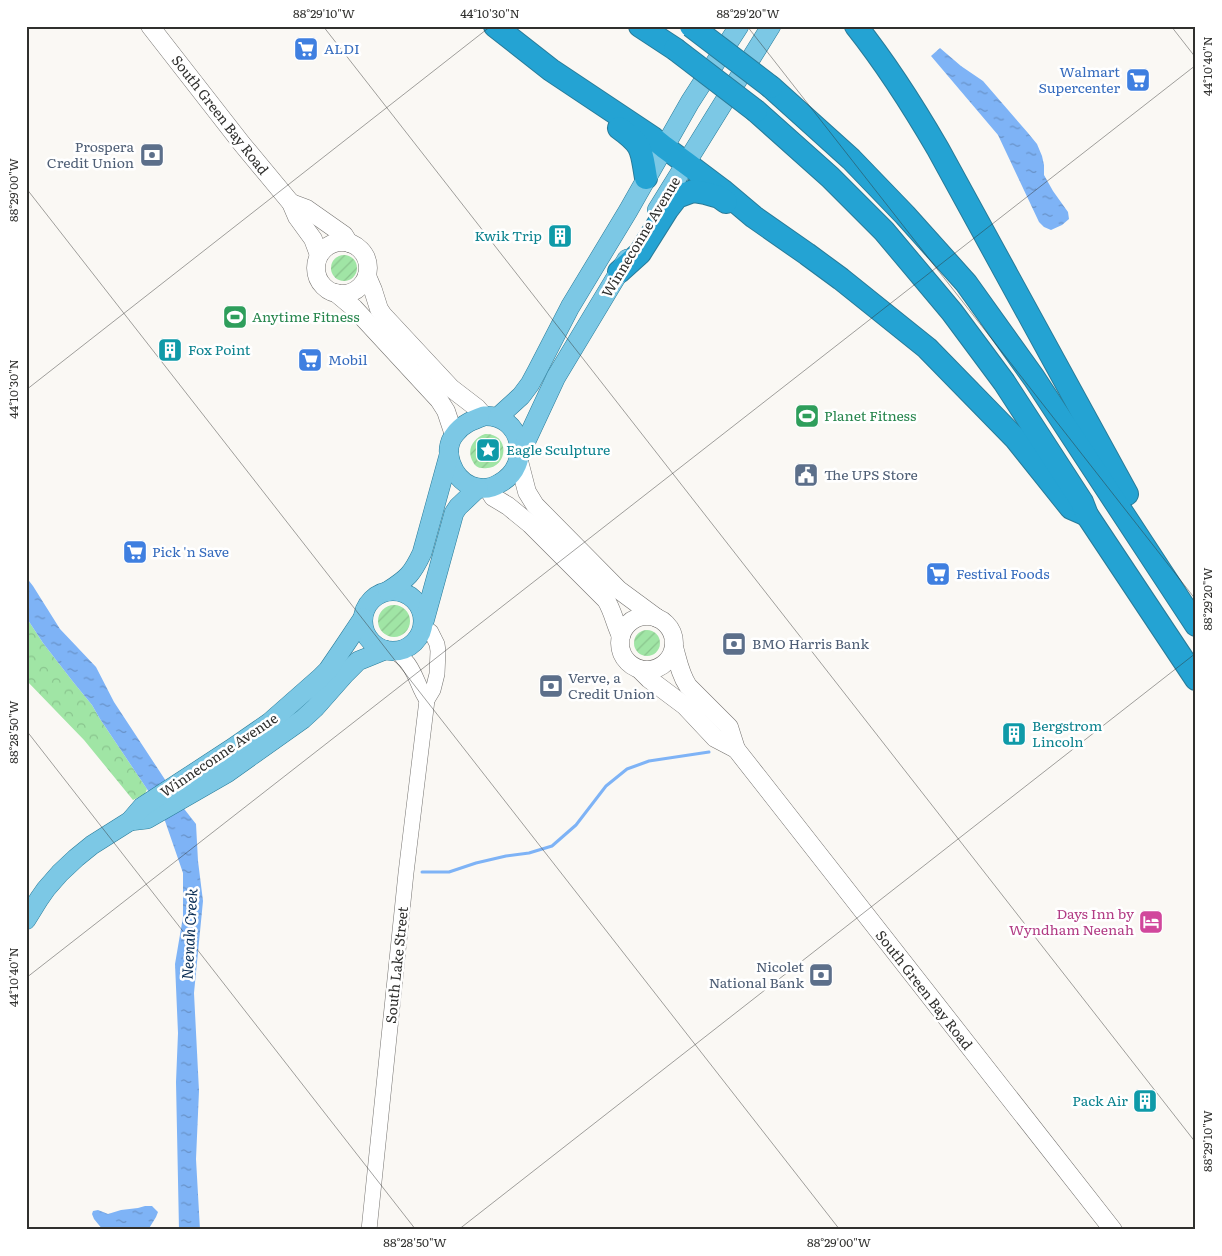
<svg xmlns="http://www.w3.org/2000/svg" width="1222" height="1256" viewBox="0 0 1222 1256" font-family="Literata,serif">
  <defs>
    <pattern id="park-crowns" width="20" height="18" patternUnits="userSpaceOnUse" patternTransform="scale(1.25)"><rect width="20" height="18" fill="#a0e5a5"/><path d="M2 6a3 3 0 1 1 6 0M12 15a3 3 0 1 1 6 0" fill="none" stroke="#8ac58e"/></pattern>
    <pattern id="garden-furrows" width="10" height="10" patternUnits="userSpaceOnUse" patternTransform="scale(1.25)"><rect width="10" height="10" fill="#a0e5a5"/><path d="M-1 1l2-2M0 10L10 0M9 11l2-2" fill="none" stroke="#8ac58e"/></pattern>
    <pattern id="water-ripples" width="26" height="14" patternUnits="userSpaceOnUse" patternTransform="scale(1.25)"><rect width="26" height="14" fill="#7eb3f6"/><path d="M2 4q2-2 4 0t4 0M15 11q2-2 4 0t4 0" fill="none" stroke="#6892c8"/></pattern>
  </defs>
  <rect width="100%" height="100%" fill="#faf8f4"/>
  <polygon fill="url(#park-crowns)" points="26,617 43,643 74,683 92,705 100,719 147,789 145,794 133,800 84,740 26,680"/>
  <g fill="url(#garden-furrows)">
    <circle cx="344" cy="268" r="13"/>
    <path d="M485,434C512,433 508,472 482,468C478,468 475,466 473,462C466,450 473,438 485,434Z"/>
    <circle cx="394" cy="621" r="16"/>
    <circle cx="647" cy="643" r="13"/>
  </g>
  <g fill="url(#water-ripples)">
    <polygon points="940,48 961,66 983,81 1028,133 1037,144 1042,156 1044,165 1044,175 1053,191 1068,212 1069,219 1062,225 1051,230 1044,227 1039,222 998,135 931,56"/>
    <polygon points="26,577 33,586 60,629 96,667 114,702 185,810 196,824 198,861 203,901 194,993 199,1091 196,1159 200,1230 179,1230 176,1082 178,1033 175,964 183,917 183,873 165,821 147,789 100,719 92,705 74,683 43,643 26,617"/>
    <polygon points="145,1206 152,1206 158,1212 156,1217 148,1230 103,1230 94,1219 92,1214 93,1211 98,1210 108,1214 121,1210 138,1208"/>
  </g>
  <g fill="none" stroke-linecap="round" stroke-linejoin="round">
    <polyline stroke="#7eb3f6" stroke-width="3" points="422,872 449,872 476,863 506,856 529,853 552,846 576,825 606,786 627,769 649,761 709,752"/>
    <defs>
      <g id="tertiary">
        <path d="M395,652C398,654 402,657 405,660C416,671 418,688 427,700"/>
        <polyline points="369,1230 406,873 427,700 433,690 437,674 438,651 437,644 431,632 423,626"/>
      </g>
      <g id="secondary">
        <polyline points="150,26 242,144 291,203 297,217 313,239 319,255"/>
        <polyline points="291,203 307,209 344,235 349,243"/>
        <circle cx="342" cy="268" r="26"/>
        <polyline points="367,276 373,290 379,309 383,315 451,388 477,408 484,416"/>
        <polyline points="336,293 354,308 439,400 446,411 454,435"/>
        <polyline points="519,461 527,492 535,505 619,590 657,618"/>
        <path d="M488,489L493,497L508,506L530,524L606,600C613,611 615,624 621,636"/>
        <circle cx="647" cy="643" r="27"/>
        <path d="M674,647C678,661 680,674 688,686L729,727L736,749L1113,1230"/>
        <polyline points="639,669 649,679 685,706 715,738 736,749"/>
      </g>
      <g id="primary">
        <polyline points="657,210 771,26"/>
        <path d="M484,416C522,414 533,465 500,483C491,489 482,490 471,486C453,478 441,451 455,434C462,424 473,420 484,416Z"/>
        <polyline points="498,417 521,396 530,384 537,371 570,307 628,211 690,102 739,26"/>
        <polyline points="521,452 556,377 627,259"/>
        <circle cx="393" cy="621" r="30"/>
        <path d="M388,591C408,578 412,574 422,553L449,455"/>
        <polyline points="424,622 454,513 458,507 478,488"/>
        <polyline points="130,821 147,819 227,773 303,719 315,708 345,674 358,661 368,657 385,650"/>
        <polyline points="26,920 39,899 46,889 60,873 76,858 92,845 130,821 142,807 231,749 270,722 320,678 328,670 343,648 363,618"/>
      </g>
      <g id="motorway">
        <polyline points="495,26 551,70 653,138 664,147 686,163 722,190 754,217 807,254 841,279 927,348 1015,438 1071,508 1087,515"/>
        <polyline points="640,26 675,49"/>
        <path d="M856,26C887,65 913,106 938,149L1127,494"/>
        <polyline points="771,87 851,159 905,215 966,283 1034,378 1196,625"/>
        <polyline points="756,111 830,177 884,231 952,312 1004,382 1082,502 1087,515 1196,679"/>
        <path d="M619,128C644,146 641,150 646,178"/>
        <polyline points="619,272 640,253 667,210 677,197 693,191 705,193 719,197 726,202"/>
      </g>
    </defs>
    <use href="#tertiary" stroke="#757370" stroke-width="16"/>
    <use href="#secondary" stroke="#757370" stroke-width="19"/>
    <use href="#primary" stroke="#287b99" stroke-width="20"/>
    <use href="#motorway" stroke="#287b99" stroke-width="24"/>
    <use href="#tertiary" stroke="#fff" stroke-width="15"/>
    <use href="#secondary" stroke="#fff" stroke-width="18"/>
    <use href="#primary" stroke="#7cc8e5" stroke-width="19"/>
    <use href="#motorway" stroke="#24a3d3" stroke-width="22"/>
    <defs>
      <g id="motorway-bridge">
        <polyline points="691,26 771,87"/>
        <polyline points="675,49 756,111"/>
      </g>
    </defs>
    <use href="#motorway-bridge" stroke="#287b99" stroke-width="24" stroke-linecap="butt"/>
    <use href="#motorway-bridge" stroke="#24a3d3" stroke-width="22"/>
  </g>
  <path fill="none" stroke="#30302e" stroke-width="1" stroke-opacity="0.45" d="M323,26L1196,1143M747,26L1196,600M1171,26L1196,58M26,188L840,1230M26,390L491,26M26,730L416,1230M26,978L1196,65M458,1230L1196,653"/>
  <defs>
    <symbol id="supermarket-square" viewBox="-11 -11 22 22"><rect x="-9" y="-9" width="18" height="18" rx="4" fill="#3f7fe0" stroke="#fff"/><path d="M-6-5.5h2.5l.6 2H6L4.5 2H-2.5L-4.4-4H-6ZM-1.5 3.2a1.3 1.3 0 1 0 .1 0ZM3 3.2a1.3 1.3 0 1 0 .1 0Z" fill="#fff"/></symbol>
    <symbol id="bank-square" viewBox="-11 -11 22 22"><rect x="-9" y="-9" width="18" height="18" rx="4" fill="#5c6f8a" stroke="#fff"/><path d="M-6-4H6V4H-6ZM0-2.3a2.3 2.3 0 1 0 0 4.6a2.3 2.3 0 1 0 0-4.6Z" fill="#fff"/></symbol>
    <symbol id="building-square" viewBox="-11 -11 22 22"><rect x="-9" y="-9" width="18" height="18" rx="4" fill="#0f9aa8" stroke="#fff"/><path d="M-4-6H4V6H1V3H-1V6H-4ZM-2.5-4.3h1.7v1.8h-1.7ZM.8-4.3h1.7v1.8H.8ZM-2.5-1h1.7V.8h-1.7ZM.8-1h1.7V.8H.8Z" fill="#fff"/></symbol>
    <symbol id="stadium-square" viewBox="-11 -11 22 22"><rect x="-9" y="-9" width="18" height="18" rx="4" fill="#2e9e5b" stroke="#fff"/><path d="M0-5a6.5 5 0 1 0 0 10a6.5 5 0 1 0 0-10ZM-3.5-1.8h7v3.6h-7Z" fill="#fff"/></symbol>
    <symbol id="sight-square" viewBox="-11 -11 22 22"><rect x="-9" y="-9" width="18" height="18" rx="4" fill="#0f9aa8" stroke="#fff"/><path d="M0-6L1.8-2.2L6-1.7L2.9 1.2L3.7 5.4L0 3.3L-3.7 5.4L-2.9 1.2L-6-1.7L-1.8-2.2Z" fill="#fff"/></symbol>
    <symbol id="civic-square" viewBox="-11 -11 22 22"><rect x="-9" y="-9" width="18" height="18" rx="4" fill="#5c6f8a" stroke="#fff"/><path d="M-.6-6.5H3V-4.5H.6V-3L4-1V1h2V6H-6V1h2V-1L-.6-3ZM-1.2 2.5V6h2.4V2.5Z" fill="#fff"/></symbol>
    <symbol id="hotel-square" viewBox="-11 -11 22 22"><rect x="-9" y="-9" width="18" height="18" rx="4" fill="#d1479c" stroke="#fff"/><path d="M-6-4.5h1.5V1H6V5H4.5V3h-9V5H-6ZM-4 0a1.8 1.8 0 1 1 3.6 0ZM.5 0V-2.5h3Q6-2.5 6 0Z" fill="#fff"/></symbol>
  </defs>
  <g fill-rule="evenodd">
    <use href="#supermarket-square" x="292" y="35" width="28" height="28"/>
    <use href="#supermarket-square" x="1124" y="66" width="28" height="28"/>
    <use href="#bank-square" x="138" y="141" width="28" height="28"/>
    <use href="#building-square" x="546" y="222" width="28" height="28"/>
    <use href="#stadium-square" x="221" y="303" width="28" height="28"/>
    <use href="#building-square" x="156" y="336" width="28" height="28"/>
    <use href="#supermarket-square" x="296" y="346" width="28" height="28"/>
    <use href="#stadium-square" x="793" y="402" width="28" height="28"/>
    <use href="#sight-square" x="474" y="436" width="28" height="28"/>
    <use href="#civic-square" x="792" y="461" width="28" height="28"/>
    <use href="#supermarket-square" x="121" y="538" width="28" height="28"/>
    <use href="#supermarket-square" x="924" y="560" width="28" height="28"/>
    <use href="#bank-square" x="720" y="630" width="28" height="28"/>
    <use href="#bank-square" x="537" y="672" width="28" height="28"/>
    <use href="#building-square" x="1000" y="720" width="28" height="28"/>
    <use href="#hotel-square" x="1137" y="908" width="28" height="28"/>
    <use href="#bank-square" x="807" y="961" width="28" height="28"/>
    <use href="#building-square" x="1131" y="1087" width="28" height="28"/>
  </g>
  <g text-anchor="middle" stroke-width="5" stroke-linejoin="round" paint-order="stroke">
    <g font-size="14" fill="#366cbe" stroke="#fff" text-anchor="start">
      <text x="324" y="54">ALDI</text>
      <text x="1120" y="77" text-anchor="end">Walmart<tspan x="1120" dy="16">Supercenter</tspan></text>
      <text x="328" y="365">Mobil</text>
      <text x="152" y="557">Pick 'n Save</text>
      <text x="956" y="579">Festival Foods</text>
    </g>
    <g font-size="14" fill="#30302e" stroke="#fff">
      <text transform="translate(220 115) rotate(52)" y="5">South Green Bay Road</text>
      <text transform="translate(641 237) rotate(-59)" y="5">Winneconne Avenue</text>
      <text transform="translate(219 755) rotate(-34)" y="5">Winneconne Avenue</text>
      <text transform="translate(397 965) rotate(-84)" y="5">South Lake Street</text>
      <text transform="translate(924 990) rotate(52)" y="5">South Green Bay Road</text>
    </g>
    <g font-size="14" fill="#4e5e75" stroke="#fff" text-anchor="start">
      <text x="134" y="152" text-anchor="end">Prospera<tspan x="134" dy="16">Credit Union</tspan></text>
      <text x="824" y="480">The UPS Store</text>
      <text x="752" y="649">BMO Harris Bank</text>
      <text x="568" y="683">Verve, a<tspan x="568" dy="16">Credit Union</tspan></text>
      <text x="804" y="972" text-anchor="end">Nicolet<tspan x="804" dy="16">National Bank</tspan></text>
    </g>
    <g font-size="14" fill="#0d838f" stroke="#fff" text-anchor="start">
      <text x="542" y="241" text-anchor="end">Kwik Trip</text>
      <text x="188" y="355">Fox Point</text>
      <text x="506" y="455">Eagle Sculpture</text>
      <text x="1032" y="731">Bergstrom<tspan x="1032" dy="16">Lincoln</tspan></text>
      <text x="1128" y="1106" text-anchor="end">Pack Air</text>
    </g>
    <g font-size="14" fill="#27864d" stroke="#fff" text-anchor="start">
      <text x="252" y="322">Anytime Fitness</text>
      <text x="824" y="421">Planet Fitness</text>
    </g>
    <g font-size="14" fill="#b23c85" stroke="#fff" text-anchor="end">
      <text x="1134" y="919">Days Inn by<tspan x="1134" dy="16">Wyndham Neenah</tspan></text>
    </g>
    <g font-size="15" font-style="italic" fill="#052a53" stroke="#fff">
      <text transform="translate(190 934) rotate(-87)" y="5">Neenah Creek</text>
    </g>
  </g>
  <rect width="1222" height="1256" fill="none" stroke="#ffffff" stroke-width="55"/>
  <rect x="28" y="28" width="1166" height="1200" fill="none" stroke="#30302e" stroke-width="2"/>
  <g font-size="12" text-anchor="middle" fill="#30302e">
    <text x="324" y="18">88°29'10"W</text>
    <text x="490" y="18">44°10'30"N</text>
    <text x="748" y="18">88°29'20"W</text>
    <text transform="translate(1208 66) rotate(-90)" y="4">44°10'40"N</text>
    <text transform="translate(14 190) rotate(-90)" y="4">88°29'00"W</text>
    <text transform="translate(14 389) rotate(-90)" y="4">44°10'30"N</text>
    <text transform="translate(1208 599) rotate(-90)" y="4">88°29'20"W</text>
    <text transform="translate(14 732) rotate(-90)" y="4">88°28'50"W</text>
    <text transform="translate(14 977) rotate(-90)" y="4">44°10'40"N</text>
    <text transform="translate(1208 1141) rotate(-90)" y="4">88°29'10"W</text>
    <text x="415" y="1247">88°28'50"W</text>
    <text x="839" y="1247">88°29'00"W</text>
  </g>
</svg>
